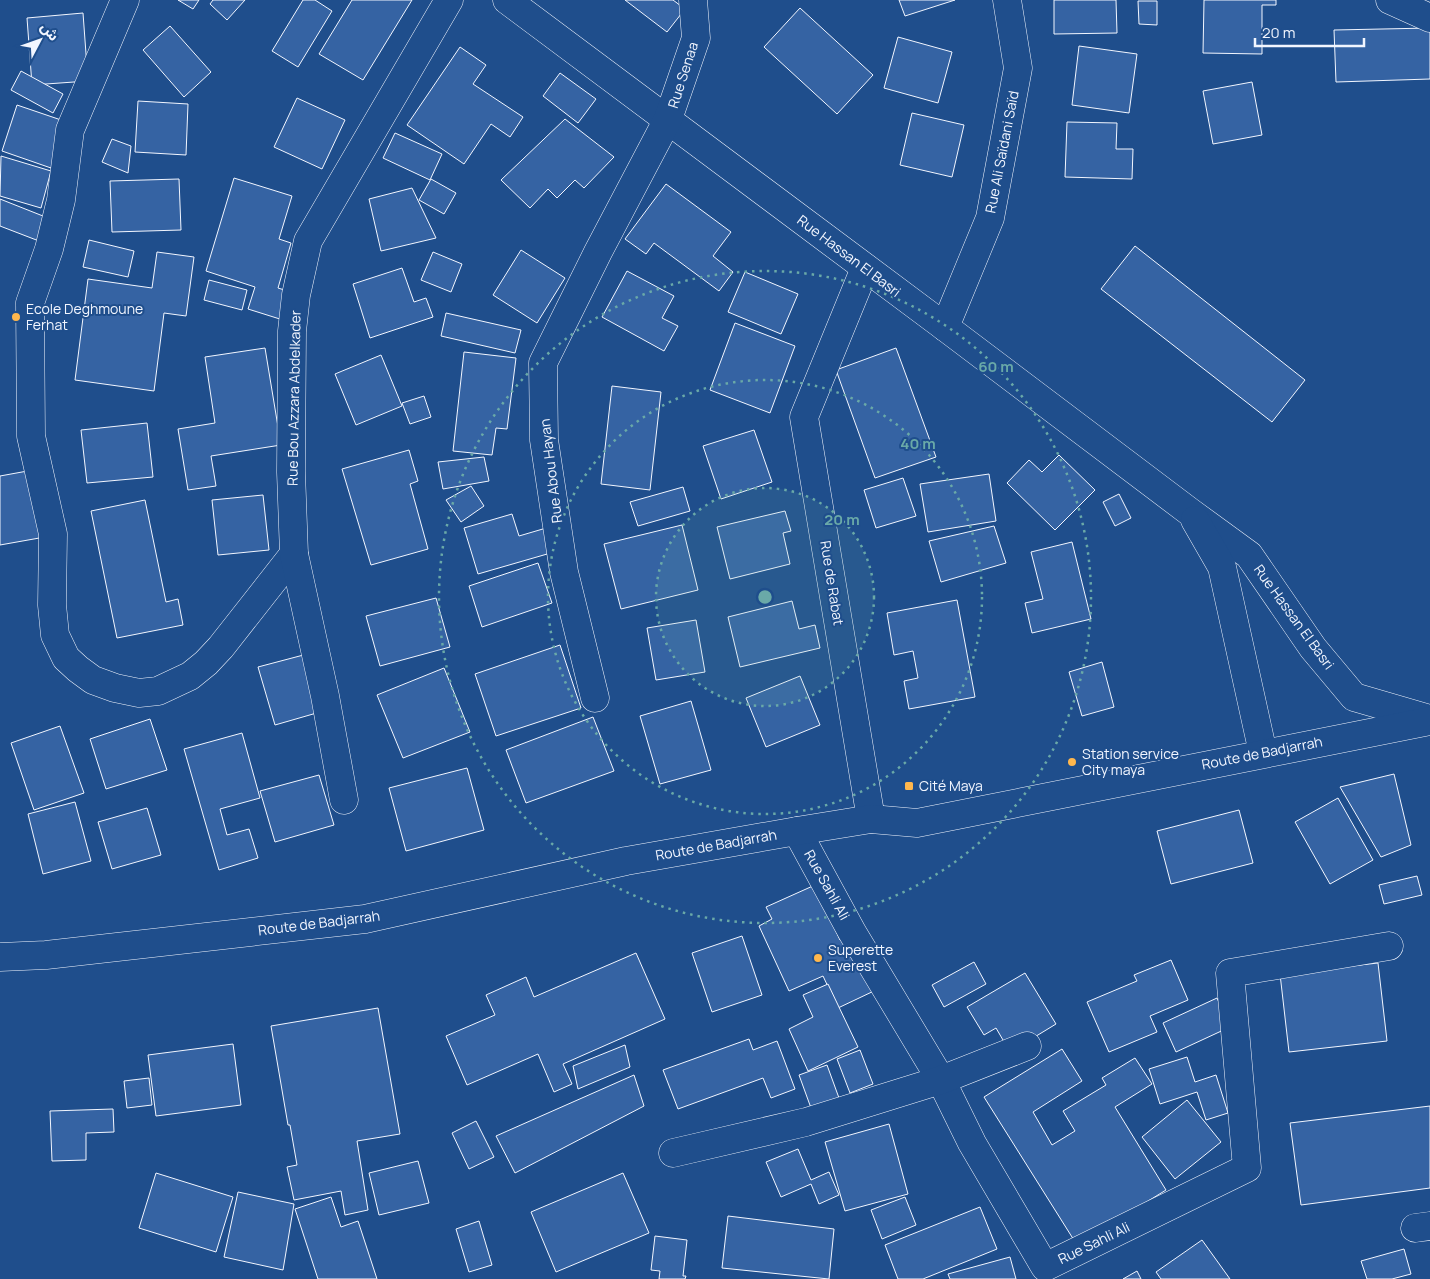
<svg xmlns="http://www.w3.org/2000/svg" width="1430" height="1279" viewBox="0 0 1430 1279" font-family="Manrope,'Noto Sans Arabic',sans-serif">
  <rect width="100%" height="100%" fill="#1f4e8c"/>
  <g fill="#3563a3" stroke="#f2f6ff">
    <polygon points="178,0 199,0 193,9"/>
    <polygon points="213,0 245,0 227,20 210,4"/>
    <polygon points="303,0 315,0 332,11 298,67 272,51"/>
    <polygon points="352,0 412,0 363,80 319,54"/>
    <polygon points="625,0 673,0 685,9 667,32"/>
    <polygon points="899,0 955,0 905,16"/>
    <polygon points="1054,0 1116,0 1117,33 1054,34"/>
    <polygon points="1204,0 1276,0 1276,5 1262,5 1262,54 1203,53"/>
    <polygon points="1138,1 1157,1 1157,25 1139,24"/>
    <polygon points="800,8 873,75 837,114 764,47"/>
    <polygon points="83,13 88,81 32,85 27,18"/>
    <polygon points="170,26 211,72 184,97 143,50"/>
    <polygon points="1430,28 1430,79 1336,82 1334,30"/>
    <polygon points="898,37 952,52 938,103 884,88"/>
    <polygon points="1079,46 1137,54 1129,113 1072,105"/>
    <polygon points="460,47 486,65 473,84 523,117 510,137 491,124 464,164 407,125"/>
    <polygon points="21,71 63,94 53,113 11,90"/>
    <polygon points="560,73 596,99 578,123 543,96"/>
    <polygon points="1252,82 1262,135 1213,144 1203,91"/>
    <polygon points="297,98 345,120 322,169 274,147"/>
    <polygon points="138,101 188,104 186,155 135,152"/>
    <polygon points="17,105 67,122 51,168 2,151"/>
    <polygon points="912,113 964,125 952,177 900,165"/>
    <polygon points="565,119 614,157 584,188 575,180 557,198 548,189 530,208 501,180"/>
    <polygon points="1067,122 1117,123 1116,149 1133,149 1132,179 1065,177"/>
    <polygon points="395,133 442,154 430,180 383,158"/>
    <polygon points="112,139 131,146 128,173 102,162"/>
    <polygon points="1,156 51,171 41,208 0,196"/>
    <polygon points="234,178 292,196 279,239 291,243 278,288 291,292 283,320 248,309 255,287 206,271"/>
    <polygon points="179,179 181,230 112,232 110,181"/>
    <polygon points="431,179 456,193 444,214 419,200"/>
    <polygon points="666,184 731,232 713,256 733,272 719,291 654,243 646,254 625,239"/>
    <polygon points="412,188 436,238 381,251 369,199"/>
    <polygon points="0,199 48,218 39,241 0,226"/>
    <polygon points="89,240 134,251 128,277 83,267"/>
    <polygon points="1135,246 1305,380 1272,422 1101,289"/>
    <polygon points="521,250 565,278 537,323 493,295"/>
    <polygon points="157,252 194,257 186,316 164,313 154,391 75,380 88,279 152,288"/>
    <polygon points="433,252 462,264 451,292 421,280"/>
    <polygon points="402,268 414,302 426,298 433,317 370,338 353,284"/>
    <polygon points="627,271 674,296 662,318 678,326 664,351 602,317"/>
    <polygon points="745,272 798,294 781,334 728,312"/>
    <polygon points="209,280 247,290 242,310 204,300"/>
    <polygon points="446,313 521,330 515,353 441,336"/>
    <polygon points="735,323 795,346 770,413 710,390"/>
    <polygon points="265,348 281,445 211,456 216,486 188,490 178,429 215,423 205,357"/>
    <polygon points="896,348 936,457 875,478 836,370"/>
    <polygon points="464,352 516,358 507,429 496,428 492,455 453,451"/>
    <polygon points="381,355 402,406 356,425 335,374"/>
    <polygon points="612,386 661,392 650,490 601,484"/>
    <polygon points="424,396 431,417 410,424 402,403"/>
    <polygon points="147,423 153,477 87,483 81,430"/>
    <polygon points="754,430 772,482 721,499 703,446"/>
    <polygon points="409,450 418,481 410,484 428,549 371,565 342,469"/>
    <polygon points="1059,455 1095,490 1055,530 1007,483 1029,460 1042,472"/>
    <polygon points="484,457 489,481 443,489 438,462"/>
    <polygon points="33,470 45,537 0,545 0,476"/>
    <polygon points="989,474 996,521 928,532 920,484"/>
    <polygon points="903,478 916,516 876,528 864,490"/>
    <polygon points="471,486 484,506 461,522 446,500"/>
    <polygon points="683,487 690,511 638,526 630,502"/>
    <polygon points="1119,494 1131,518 1115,526 1103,502"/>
    <polygon points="263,495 269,550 218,555 212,500"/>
    <polygon points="145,500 166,602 178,599 183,625 117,638 91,511"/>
    <polygon points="785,511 791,531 783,533 790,564 730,579 717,527"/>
    <polygon points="512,514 519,536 553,526 561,550 478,574 464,528"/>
    <polygon points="682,525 698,590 621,609 604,544"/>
    <polygon points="994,526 1006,563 941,582 929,541"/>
    <polygon points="1072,542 1091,619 1032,633 1025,603 1043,599 1031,552"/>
    <polygon points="538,563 552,603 482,627 469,586"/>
    <polygon points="436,598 450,647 380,666 366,616"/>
    <polygon points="957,600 975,697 909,709 904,681 918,678 913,651 894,655 887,613"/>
    <polygon points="792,601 799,629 815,625 820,648 740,667 728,617"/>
    <polygon points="696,620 705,672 656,680 647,628"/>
    <polygon points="560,645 581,708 496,736 475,674"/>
    <polygon points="311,653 327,710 275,725 258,667"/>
    <polygon points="1102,662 1114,707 1082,716 1069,672"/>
    <polygon points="444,668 470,732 403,758 377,695"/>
    <polygon points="800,676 820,725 766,747 746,698"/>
    <polygon points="691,701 711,770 660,784 640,716"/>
    <polygon points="593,717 614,771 526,803 506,750"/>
    <polygon points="150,719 167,770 106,789 90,739"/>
    <polygon points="60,726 84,793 34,810 11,743"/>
    <polygon points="242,733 260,798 220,809 227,835 249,829 258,858 219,870 184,749"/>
    <polygon points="467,768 484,830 406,851 389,788"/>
    <polygon points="1394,774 1411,845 1381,857 1340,787"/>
    <polygon points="319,775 334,825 275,842 260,791"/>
    <polygon points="1338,798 1373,860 1330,884 1295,822"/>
    <polygon points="75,802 91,861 43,874 28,814"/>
    <polygon points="147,808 161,855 112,869 98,822"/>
    <polygon points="1239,810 1253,863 1171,884 1157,831"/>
    <polygon points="1417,876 1422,895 1384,904 1379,885"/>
    <polygon points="815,885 840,940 851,936 876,990 838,1008 823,976 789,991 759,926 772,919 766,907"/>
    <polygon points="742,936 762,995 712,1012 692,953"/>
    <polygon points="636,953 665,1019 563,1064 572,1084 554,1092 538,1054 467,1085 446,1036 495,1015 486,995 526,977 534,997"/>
    <polygon points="1171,960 1188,1000 1150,1016 1157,1032 1109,1052 1087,1002 1137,981 1134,975"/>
    <polygon points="974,962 986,984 944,1007 932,985"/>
    <polygon points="1378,963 1387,1041 1289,1052 1280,974"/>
    <polygon points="1025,973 1056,1024 1010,1052 996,1028 984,1035 967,1007"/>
    <polygon points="828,984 858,1047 808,1071 789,1029 813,1017 803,995"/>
    <polygon points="1217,998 1230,1027 1176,1052 1163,1023"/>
    <polygon points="378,1008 400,1134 357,1141 368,1210 345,1215 341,1191 294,1200 287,1167 297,1165 290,1125 288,1125 271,1026"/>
    <polygon points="749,1039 753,1050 777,1041 795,1089 771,1098 763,1078 678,1109 663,1070"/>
    <polygon points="233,1044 241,1105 156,1116 148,1055"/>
    <polygon points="625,1045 630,1067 578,1089 573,1066"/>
    <polygon points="1062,1049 1082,1081 1033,1112 1052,1145 1075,1131 1063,1111 1106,1085 1102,1078 1135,1058 1152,1084 1115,1107 1166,1190 1077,1245 984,1097"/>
    <polygon points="860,1050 873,1084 850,1093 837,1059"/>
    <polygon points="1187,1057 1195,1082 1216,1075 1228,1113 1206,1120 1197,1092 1160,1104 1149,1069"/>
    <polygon points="827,1065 839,1098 811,1108 799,1075"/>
    <polygon points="634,1075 644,1106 515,1173 496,1136"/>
    <polygon points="149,1078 152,1105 127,1108 124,1081"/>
    <polygon points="1187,1100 1221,1142 1175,1179 1142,1137"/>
    <polygon points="1430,1106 1430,1188 1301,1205 1290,1123"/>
    <polygon points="113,1109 114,1132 86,1133 86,1160 52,1161 50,1111"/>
    <polygon points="476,1121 494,1157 469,1169 452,1133"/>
    <polygon points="889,1124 908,1194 845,1211 825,1142"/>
    <polygon points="798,1149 811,1180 829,1172 839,1195 819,1204 811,1184 781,1197 766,1162"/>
    <polygon points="418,1161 429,1203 379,1215 369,1173"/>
    <polygon points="156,1173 233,1197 216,1252 139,1228"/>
    <polygon points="623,1173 649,1233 556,1272 531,1212"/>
    <polygon points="238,1192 294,1204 283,1270 224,1257"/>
    <polygon points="331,1197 341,1227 358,1221 377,1279 318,1279 295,1209"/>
    <polygon points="905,1197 916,1225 882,1239 871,1210"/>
    <polygon points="980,1207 997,1249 923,1279 898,1279 885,1245"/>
    <polygon points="728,1216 834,1229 829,1279 722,1268"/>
    <polygon points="479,1221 492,1265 469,1272 456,1229"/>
    <polygon points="655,1236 687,1240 683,1276 686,1276 685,1279 659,1279 660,1271 651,1270"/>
    <polygon points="1202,1240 1230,1279 1161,1279 1156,1272"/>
    <polygon points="1404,1249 1411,1274 1392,1279 1367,1279 1361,1261"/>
    <polygon points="1010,1257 1016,1279 950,1279 948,1274"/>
    <polygon points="1137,1271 1141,1279 1123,1279"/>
  </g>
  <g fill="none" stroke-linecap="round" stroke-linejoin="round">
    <defs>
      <g id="street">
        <polyline points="125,0 70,130 61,200 49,249 30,303 31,436 53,534 52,605 55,635 66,658 78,669 93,680 115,688 139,693 158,691 190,676 206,663 221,647 294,554"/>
        <polyline points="507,0 945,327 1190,512 1249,555 1313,648 1354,697 1430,719"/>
        <polyline points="1390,0 1430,18"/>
        <polyline points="865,268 804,417 871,819"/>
        <polyline points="945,327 990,218 1018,68 1007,0"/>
        <polyline points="1195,520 1222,567 1263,753"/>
        <polyline points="595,698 564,572 544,440 543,363 598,252 668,119 696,38 693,0"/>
        <polyline points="344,800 325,696 294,554 291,472 292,331 296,295 308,241 449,0"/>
        <polyline points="797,831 852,932 941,1080 972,1143 1045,1267 1247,1168 1230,973 1389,946"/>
        <polyline points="673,1153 806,1122 941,1080 1027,1046"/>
        <polyline points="1415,1228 1430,1226"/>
      </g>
      <polyline id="secondary" points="0,957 46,955 365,919 626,861 797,831 871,819 917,823 1430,721"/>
    </defs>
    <use href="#street" stroke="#f2f6ff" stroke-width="29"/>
    <use href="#secondary" stroke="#f2f6ff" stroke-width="29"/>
    <use href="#street" stroke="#1f4e8c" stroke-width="28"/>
    <use href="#secondary" stroke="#1f4e8c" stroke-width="28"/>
  </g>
  <circle cx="765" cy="597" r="109" fill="#6aa9a8" fill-opacity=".12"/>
  <g fill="none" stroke="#6aa9a8" stroke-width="2.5" stroke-dasharray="2.5 5">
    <circle cx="765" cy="597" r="109"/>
    <circle cx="765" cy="597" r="217"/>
    <circle cx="765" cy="597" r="326"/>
  </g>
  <g fill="#ffb74d" stroke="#1f4e8c" stroke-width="2">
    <circle cx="16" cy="317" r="5"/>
    <circle cx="1072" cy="762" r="5"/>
    <rect x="904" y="781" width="10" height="10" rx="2.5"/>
    <circle cx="818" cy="958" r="5"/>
  </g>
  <g text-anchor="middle" stroke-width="4" stroke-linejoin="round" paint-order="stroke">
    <g font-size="14" fill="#f2f6ff" stroke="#1f4e8c">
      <text transform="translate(683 75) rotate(-72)" y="5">Rue Senaa</text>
      <text transform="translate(1002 152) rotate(-79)" y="5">Rue Ali Saïdani Saïd</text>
      <text transform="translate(849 256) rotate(37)" y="5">Rue Hassan El Basri</text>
      <text transform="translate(294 398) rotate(-89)" y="5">Rue Bou Azzara Abdelkader</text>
      <text transform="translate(551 471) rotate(-97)" y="5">Rue Abou Hayan</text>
      <text transform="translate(832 583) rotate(81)" y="5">Rue de Rabat</text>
      <text transform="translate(1294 617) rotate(54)" y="5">Rue Hassan El Basri</text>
      <text transform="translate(1262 753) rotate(-11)" y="5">Route de Badjarrah</text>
      <text transform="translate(716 845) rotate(-10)" y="5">Route de Badjarrah</text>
      <text transform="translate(827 885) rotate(61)" y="5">Rue Sahli Ali</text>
      <text transform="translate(319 923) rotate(-7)" y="5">Route de Badjarrah</text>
      <text transform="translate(1094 1243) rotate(-26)" y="5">Rue Sahli Ali</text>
    </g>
    <g font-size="14" fill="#f2f6ff" stroke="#1f4e8c" text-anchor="start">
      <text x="26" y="314">Ecole Deghmoune<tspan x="26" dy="16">Ferhat</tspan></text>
      <text x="1082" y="759">Station service<tspan x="1082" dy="16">City maya</tspan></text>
      <text x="919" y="791">Cité Maya</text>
      <text x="828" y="955">Superette<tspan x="828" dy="16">Everest</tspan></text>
    </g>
  </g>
  <circle cx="765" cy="597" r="8" fill="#6aa9a8" stroke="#1f4e8c" stroke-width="2.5"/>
  <g font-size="15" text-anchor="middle" font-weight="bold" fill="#6aa9a8" stroke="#1f4e8c" stroke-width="4" stroke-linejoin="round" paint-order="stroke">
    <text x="996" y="372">60 m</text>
    <text x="918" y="449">40 m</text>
    <text x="842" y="525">20 m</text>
  </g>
  <g transform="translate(40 40) rotate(49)" stroke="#1f4e8c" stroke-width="4" paint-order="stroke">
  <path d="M0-4L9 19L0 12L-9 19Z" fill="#f2f6ff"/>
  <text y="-8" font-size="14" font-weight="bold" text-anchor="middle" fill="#f2f6ff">ش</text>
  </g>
  <path d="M1255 38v8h109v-8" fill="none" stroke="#f2f6ff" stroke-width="2.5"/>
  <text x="1262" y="38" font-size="15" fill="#f2f6ff" stroke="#1f4e8c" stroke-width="4" paint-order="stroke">20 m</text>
</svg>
